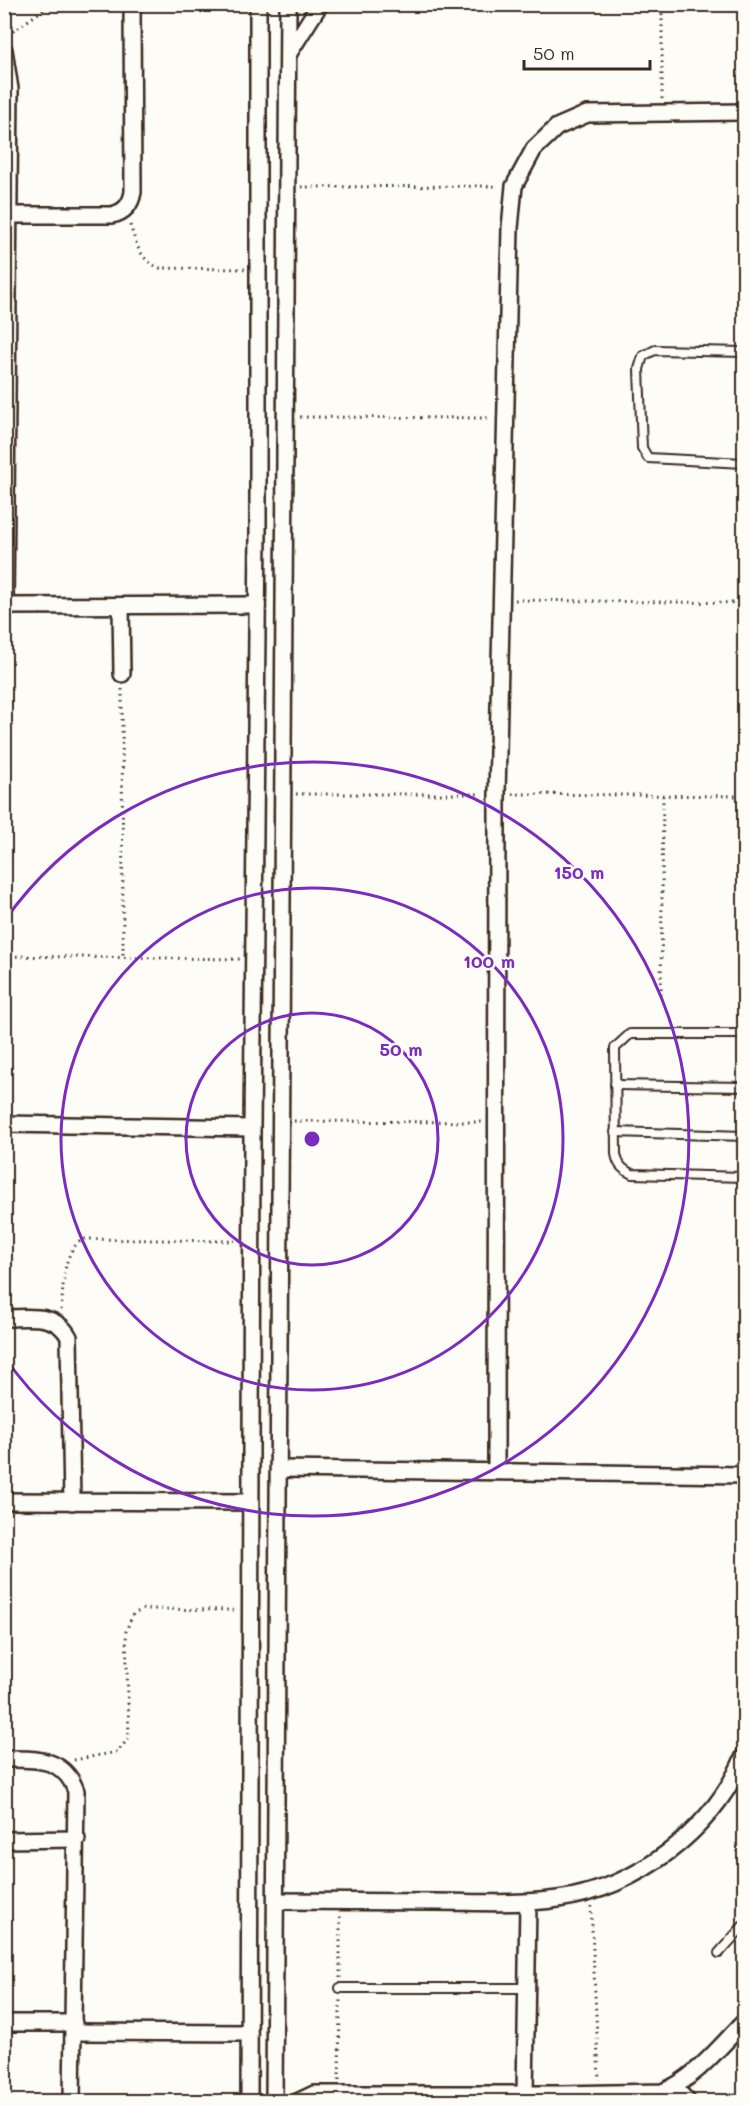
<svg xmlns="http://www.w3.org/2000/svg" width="749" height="2106" viewBox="0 0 749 2106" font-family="Mali,sans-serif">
  <rect width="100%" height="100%" fill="#fdfcf7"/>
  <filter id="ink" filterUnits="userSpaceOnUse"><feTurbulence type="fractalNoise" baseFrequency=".0167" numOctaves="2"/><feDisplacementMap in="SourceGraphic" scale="12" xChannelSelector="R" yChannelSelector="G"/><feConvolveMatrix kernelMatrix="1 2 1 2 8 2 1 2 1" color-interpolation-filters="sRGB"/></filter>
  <g filter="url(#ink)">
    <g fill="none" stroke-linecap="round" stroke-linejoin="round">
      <defs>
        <g id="service">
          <polyline points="744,352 655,350 643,356 639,369 642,448 648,458 744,463"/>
          <path d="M744,1034H630L615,1048L616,1154C618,1165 622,1169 632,1174L744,1177"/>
          <polyline points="615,1085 744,1087"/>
          <polyline points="615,1132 744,1136"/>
          <polyline points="719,1953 744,1925"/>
          <polyline points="340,1988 527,1988"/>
        </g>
        <g id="minor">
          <polyline points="4,50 10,89 5,606"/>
          <polyline points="289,53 320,4"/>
          <path d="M9,215H112C125,212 131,204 133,192L132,4"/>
          <polyline points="4,606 257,605"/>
          <polyline points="121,606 122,674"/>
          <polyline points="4,1124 252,1128"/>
          <path d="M4,1318C28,1318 56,1312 69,1337L72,1502"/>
          <polyline points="279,1469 744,1475"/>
          <polyline points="496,1471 497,794 510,228 514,186 534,149 557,127 587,114 744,112"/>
          <polyline points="4,1501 251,1502"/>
          <path d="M4,1759C36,1759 64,1757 76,1791L72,2102"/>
          <polyline points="4,1840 77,1839"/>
          <path d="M276,1901C329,1901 382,1902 435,1902C476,1902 517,1905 558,1899C638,1888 713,1830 744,1756"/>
          <polyline points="4,2023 74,2023"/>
          <polyline points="74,2032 249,2033"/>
          <polyline points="674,2087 688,2102"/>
          <polyline points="525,2094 528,1902"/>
          <polyline points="249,2102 252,1128 258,532 258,4"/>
          <polyline points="274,2102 288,4"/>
          <path d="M297,2102L314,2094H561L662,2092C694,2080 721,2045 744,2022"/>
        </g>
      </defs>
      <use href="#service" stroke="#3b2a1e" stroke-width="12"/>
      <use href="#minor" stroke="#3b2a1e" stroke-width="20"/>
      <g stroke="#3b2a1e" stroke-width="3" stroke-dasharray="1.5 4.5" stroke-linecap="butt">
        <polyline points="8,35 51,4"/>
        <polyline points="662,99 662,4"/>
        <polyline points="301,187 499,186"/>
        <path d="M130,225C136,243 140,261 160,268L245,269"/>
        <polyline points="300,417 491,418"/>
        <polyline points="515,600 744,603"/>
        <polyline points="122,689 123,957"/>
        <polyline points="296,794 482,794"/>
        <polyline points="512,794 744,796"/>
        <polyline points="4,956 240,959"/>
        <polyline points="661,995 663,796"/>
        <polyline points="294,1121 483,1122"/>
        <path d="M61,1310C64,1288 61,1250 84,1239L235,1241"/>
        <polyline points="74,1760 117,1752 129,1738 126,1631 133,1614 144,1609 237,1610"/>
        <polyline points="591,1906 599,2080"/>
        <polyline points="340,1978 340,1916"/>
        <polyline points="339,2080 340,2000"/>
      </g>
      <use href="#service" stroke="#fdfcf7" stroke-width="8"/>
      <use href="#minor" stroke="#fdfcf7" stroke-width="15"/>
    </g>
  </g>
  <g fill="none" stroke="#7b2cbf" stroke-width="3">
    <circle cx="312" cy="1139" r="126"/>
    <circle cx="312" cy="1139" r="251"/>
    <path d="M5 920A377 377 0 1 1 5 1358"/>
  </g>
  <circle cx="312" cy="1139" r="9" fill="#7b2cbf" stroke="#fdfcf7" stroke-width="3"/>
  <g font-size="18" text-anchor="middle" font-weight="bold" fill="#7b2cbf" stroke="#fdfcf7" stroke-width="5" stroke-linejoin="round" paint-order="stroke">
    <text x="579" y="879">150 m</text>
    <text x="489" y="968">100 m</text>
    <text x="401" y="1056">50 m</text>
  </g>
  <rect width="749" height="2106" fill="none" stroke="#fdfcf7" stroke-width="24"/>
  <rect x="12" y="12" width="725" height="2082" fill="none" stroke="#3b2a1e" stroke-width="2" filter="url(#ink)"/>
  <path d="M524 60v9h126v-9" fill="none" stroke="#3b2a1e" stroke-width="3"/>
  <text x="533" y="60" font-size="18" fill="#3b2a1e" stroke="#fdfcf7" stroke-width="4.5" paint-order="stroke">50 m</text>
</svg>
